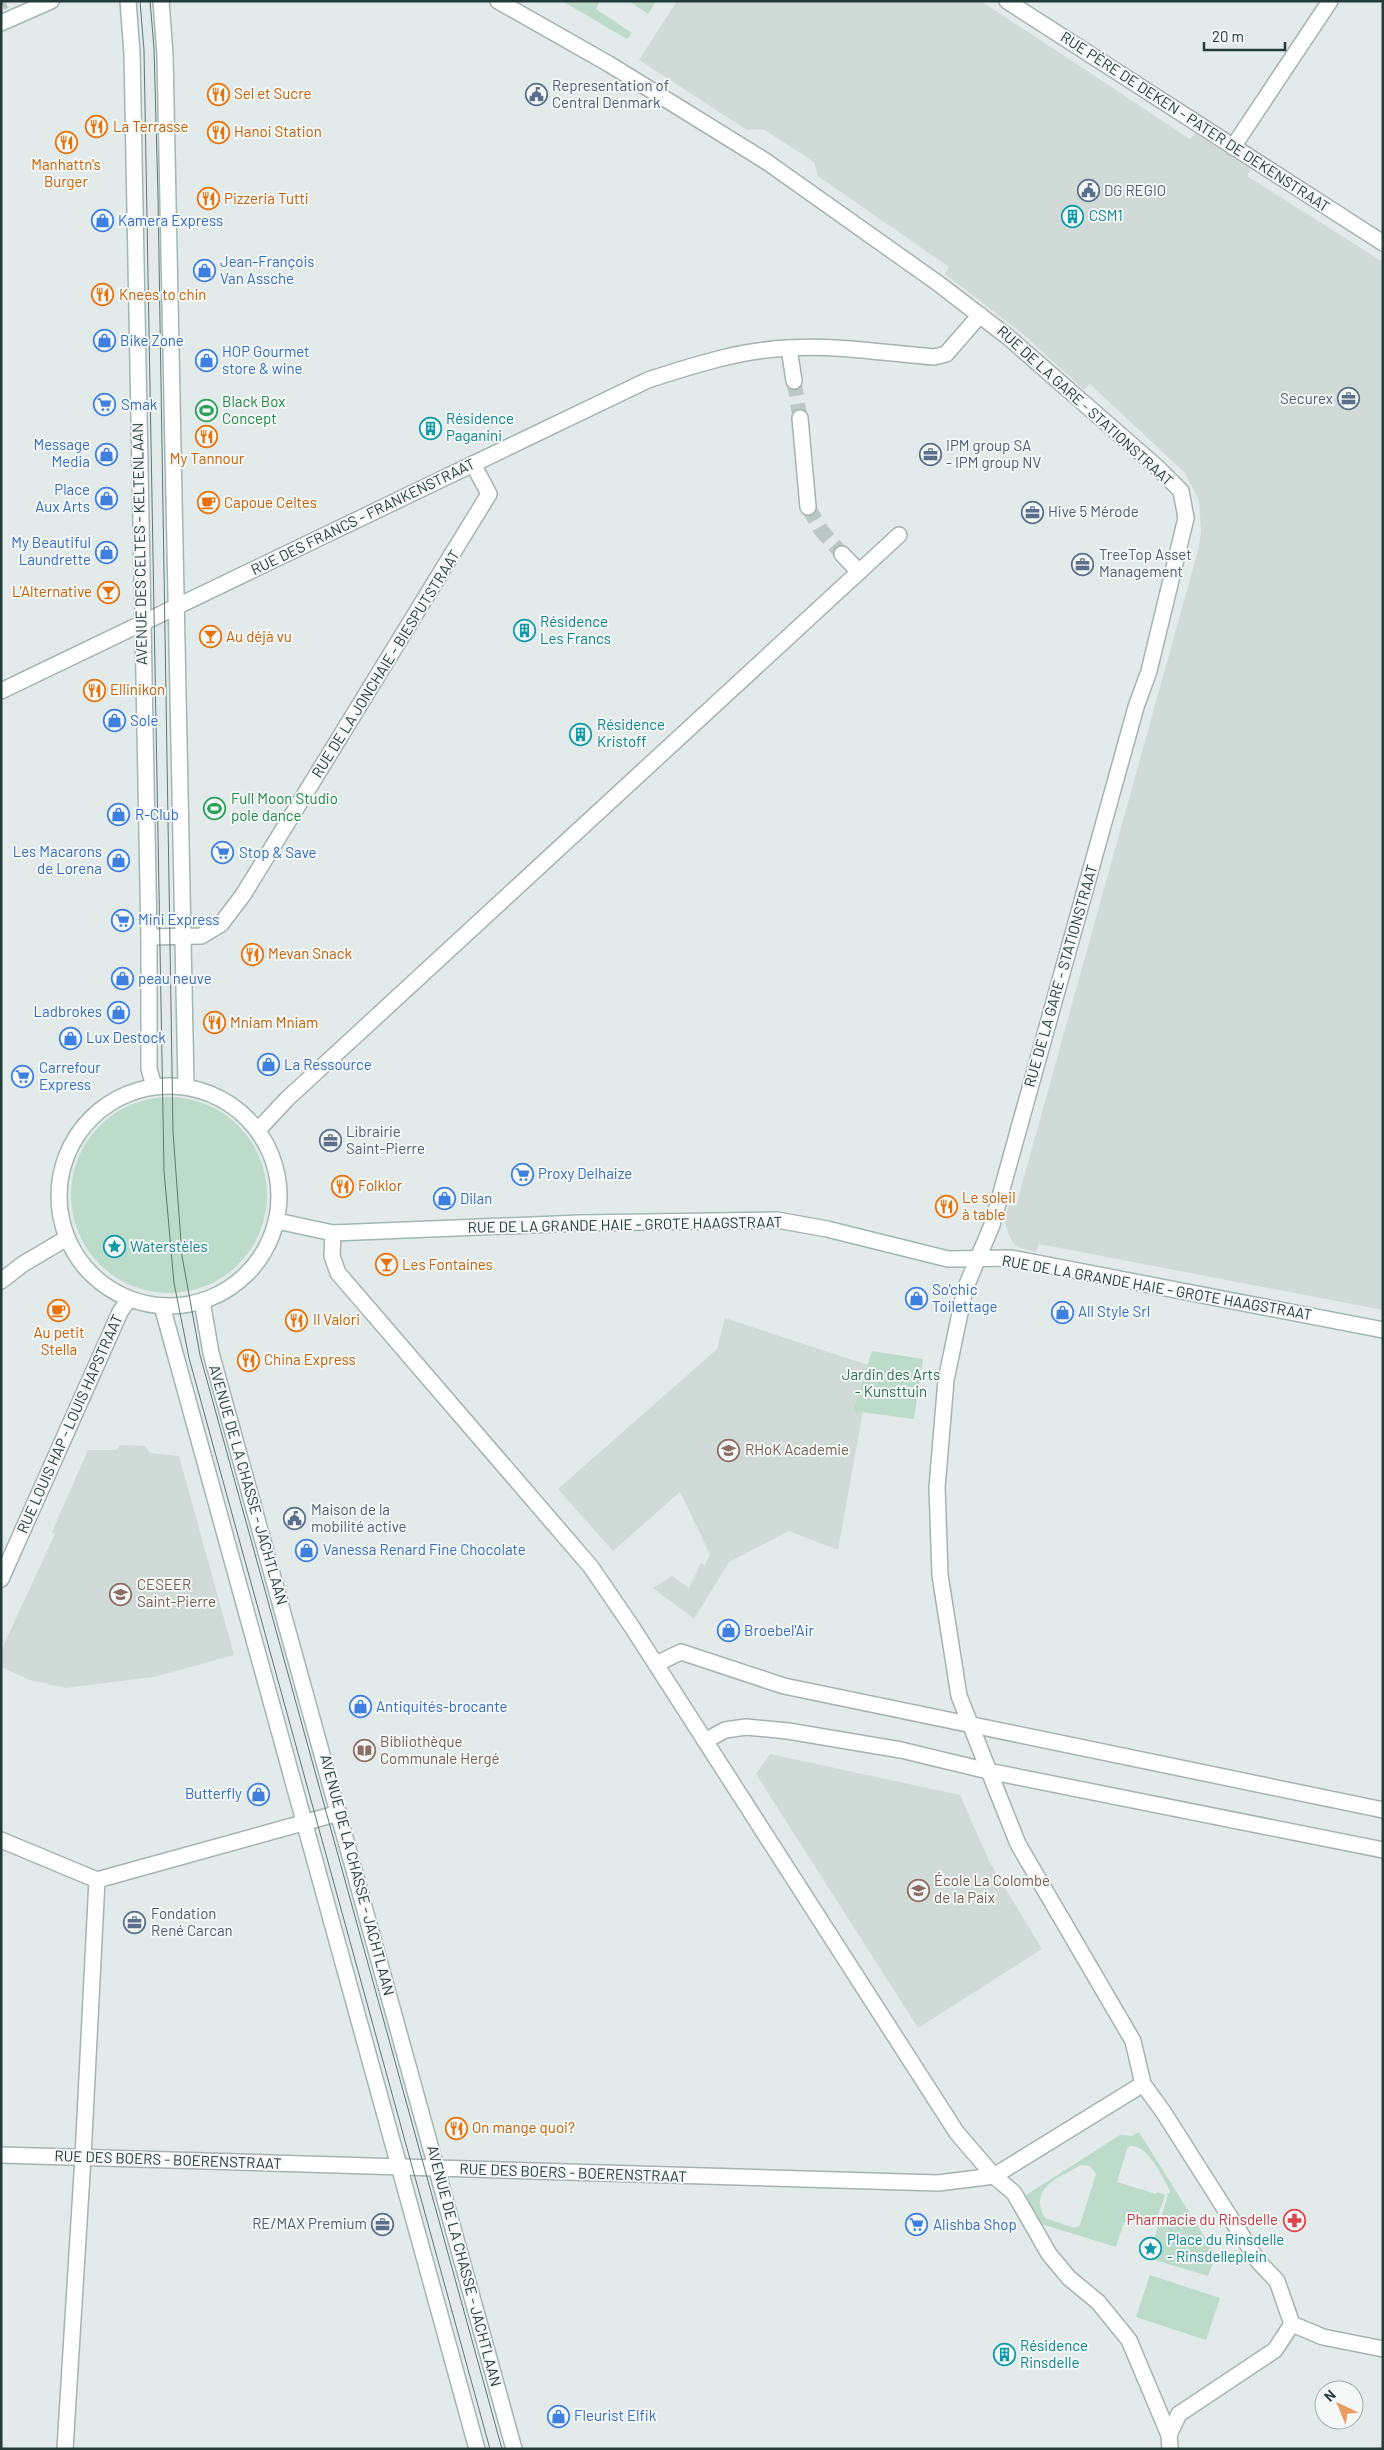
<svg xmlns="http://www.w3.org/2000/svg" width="1384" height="2450" viewBox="0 0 1384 2450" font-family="Barlow,sans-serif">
  <rect width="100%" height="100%" fill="#e2ebe9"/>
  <g fill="#d0dbd8">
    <polygon points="677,1 981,1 1190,139 1195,133 1251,169 1247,176 1383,262 1383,1310 1039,1244 1036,1252 1023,1249 1015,1245 1010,1238 1005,1223 1007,1212 1009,1205 1016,1206 1199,547 1201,531 1199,500 1185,473 1090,384 1084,390 1024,335 945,274 949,267 818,176 814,162 763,129 747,130 639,60"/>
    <polygon points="725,1318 868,1365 853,1410 863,1411 838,1550 789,1531 729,1562 694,1619 653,1588 672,1576 689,1588 701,1563 705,1565 710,1554 680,1492 613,1551 558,1489 717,1349"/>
    <polygon points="120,1445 145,1446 150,1453 179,1456 234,1655 154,1677 66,1688 30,1680 1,1667 1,1653 5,1642 55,1534 52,1532 88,1450 116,1450"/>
    <polygon points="770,1754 960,1795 990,1863 1042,1949 918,2028 756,1774"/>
  </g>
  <g fill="#bcdbca" fill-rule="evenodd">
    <polygon points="562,1 600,1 596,9 632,33 627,39"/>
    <polygon points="629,1 656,1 648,14"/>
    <circle cx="169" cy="1195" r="98"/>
    <polygon points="872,1351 923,1359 914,1419 853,1411"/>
    <path d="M1139,2132L1216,2255L1208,2276L1148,2258L1168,2195H1165L1156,2222H1124L1116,2247L1038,2223L1023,2197L1120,2135L1132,2136ZM1130,2146C1149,2145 1161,2176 1170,2190V2193L1165,2195L1157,2192L1156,2194L1117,2182L1127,2149ZM1081,2165L1090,2166L1096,2174L1080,2225L1074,2228L1045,2218C1028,2187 1059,2178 1081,2165Z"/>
    <polygon points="1150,2275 1220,2298 1206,2340 1136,2317"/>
  </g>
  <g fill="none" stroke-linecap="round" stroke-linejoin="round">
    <g stroke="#bcc8c6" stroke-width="15" stroke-dasharray="15 8" stroke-linecap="butt">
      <polyline points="794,381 800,418"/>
      <polyline points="808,507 821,530 842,554"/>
    </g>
    <polyline stroke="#bcc8c6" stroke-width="15" stroke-dasharray="15 8" stroke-linecap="butt" points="1,3 5,1"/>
    <defs>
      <g id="street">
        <polyline points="498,1 609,64 767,162 939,284 1008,337 1158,468 1181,491 1186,518 1149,671 1136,707 992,1225 965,1289 946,1380 937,1487 940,1575 959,1696 1018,1844 1133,2041 1143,2084"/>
        <polyline points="1007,1 1383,243"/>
        <polyline points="1233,147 1330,1"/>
        <polyline points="789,348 794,381"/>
        <polyline points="800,418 808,507"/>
        <polyline points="842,554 859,572"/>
        <path d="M1,691L648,380C694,365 741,350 789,348C838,345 886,353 934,357L946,354L980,315"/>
        <polyline points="149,937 201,936 221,924 243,895 489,494 473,464"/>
        <polyline points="258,1130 287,1099 899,535"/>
        <polyline points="333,1233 332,1256 338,1273 591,1567 632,1627 957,2133 994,2176 1014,2193 1049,2254 1069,2278 1098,2302 1129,2340 1169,2435 1170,2449"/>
        <polyline points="1,1281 23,1264 67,1238"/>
        <polyline points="1,1579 109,1337 120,1312 129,1299"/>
        <polyline points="656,1664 681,1652 784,1686 1383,1810"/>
        <polyline points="705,1741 725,1730 746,1727 788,1731 901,1750 988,1771 1383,1850"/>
        <polyline points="1,1840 97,1880 339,1813"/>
        <polyline points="1,2155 938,2183 994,2176 1143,2084 1164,2113 1258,2261 1277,2281 1292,2324"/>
        <polyline points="1292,2324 1323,2337 1383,2349"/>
        <polyline points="1169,2435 1179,2414 1275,2350 1292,2324"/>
        <polyline points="65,2449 83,2157 97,1880"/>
      </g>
      <g id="secondary">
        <polyline points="128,1 132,53 149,937 149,1069 154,1086"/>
        <polyline points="161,1 165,55 186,1086"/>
        <polyline points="1,23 51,1"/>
        <circle cx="169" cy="1196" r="110"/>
        <polyline points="277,1221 333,1233 580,1223 777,1220 827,1229 948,1259 1011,1258 1383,1330"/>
        <polyline points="202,1301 211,1353 514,2449"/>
        <polyline points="162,1306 477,2449"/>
      </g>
    </defs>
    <use href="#street" stroke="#a5b3b1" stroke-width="18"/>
    <use href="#secondary" stroke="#a1b7b3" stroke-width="18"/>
    <use href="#street" stroke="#fff" stroke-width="15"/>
    <use href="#secondary" stroke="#fff" stroke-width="15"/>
    <g stroke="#5e7775" stroke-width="1">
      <polyline points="140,1 144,50 164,1171 174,1283 189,1358 490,2449"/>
      <polyline points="150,1 154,48 158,196 173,1132 182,1256 200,1355 502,2449"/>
    </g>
  </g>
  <defs>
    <symbol id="restaurant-ring" viewBox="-11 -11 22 22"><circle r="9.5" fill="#f3f8f6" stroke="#e8710a" stroke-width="1.5"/><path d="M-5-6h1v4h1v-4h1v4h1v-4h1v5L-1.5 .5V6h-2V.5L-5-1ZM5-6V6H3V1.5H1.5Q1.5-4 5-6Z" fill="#e8710a"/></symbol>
    <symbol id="civic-ring" viewBox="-11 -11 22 22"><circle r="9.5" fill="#f3f8f6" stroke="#5c6f8a" stroke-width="1.5"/><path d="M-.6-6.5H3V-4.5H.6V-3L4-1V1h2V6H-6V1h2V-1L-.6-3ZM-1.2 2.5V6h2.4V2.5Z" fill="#5c6f8a"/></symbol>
    <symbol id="building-ring" viewBox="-11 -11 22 22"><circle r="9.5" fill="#f3f8f6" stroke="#0f9aa8" stroke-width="1.5"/><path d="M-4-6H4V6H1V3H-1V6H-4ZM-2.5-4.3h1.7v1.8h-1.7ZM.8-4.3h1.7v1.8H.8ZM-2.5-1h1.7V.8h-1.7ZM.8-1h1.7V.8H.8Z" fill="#0f9aa8"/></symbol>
    <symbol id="shop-ring" viewBox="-11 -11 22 22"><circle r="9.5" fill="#f3f8f6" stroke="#3f7fe0" stroke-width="1.5"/><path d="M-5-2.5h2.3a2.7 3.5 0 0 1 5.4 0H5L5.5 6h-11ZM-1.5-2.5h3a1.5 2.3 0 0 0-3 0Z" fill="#3f7fe0"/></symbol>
    <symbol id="office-ring" viewBox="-11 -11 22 22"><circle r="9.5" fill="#f3f8f6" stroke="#5c6f8a" stroke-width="1.5"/><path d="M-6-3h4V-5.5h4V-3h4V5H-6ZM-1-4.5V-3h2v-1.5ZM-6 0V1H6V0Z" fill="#5c6f8a"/></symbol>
    <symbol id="supermarket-ring" viewBox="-11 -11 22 22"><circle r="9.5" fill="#f3f8f6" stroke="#3f7fe0" stroke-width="1.5"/><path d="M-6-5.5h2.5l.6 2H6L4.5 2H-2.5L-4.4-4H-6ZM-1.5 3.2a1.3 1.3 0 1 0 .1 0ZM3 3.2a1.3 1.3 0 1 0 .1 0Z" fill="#3f7fe0"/></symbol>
    <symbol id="stadium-ring" viewBox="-11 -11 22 22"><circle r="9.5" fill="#f3f8f6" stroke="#2e9e5b" stroke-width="1.5"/><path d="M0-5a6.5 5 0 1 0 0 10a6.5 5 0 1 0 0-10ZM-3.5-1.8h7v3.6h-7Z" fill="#2e9e5b"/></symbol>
    <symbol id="cafe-ring" viewBox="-11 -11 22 22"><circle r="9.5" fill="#f3f8f6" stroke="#e8710a" stroke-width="1.5"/><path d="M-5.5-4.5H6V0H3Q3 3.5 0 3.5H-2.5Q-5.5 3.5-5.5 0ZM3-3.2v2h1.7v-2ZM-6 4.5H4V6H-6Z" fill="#e8710a"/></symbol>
    <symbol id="bar-ring" viewBox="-11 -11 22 22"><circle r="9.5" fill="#f3f8f6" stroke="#e8710a" stroke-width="1.5"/><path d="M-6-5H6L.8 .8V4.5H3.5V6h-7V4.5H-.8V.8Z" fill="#e8710a"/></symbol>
    <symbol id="sight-ring" viewBox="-11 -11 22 22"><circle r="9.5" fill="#f3f8f6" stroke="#0f9aa8" stroke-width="1.5"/><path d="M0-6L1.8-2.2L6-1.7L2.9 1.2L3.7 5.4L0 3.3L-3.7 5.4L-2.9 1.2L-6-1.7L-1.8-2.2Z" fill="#0f9aa8"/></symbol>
    <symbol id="school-ring" viewBox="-11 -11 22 22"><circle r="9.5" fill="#f3f8f6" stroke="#8d6e63" stroke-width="1.5"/><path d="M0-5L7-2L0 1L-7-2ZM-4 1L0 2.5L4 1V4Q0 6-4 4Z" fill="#8d6e63"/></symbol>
    <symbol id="library-ring" viewBox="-11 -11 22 22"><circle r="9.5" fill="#f3f8f6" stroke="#8d6e63" stroke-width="1.5"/><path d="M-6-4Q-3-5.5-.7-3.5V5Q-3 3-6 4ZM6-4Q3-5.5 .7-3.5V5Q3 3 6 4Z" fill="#8d6e63"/></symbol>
    <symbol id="pharmacy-ring" viewBox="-11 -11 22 22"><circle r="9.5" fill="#f3f8f6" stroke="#e0444e" stroke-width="1.5"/><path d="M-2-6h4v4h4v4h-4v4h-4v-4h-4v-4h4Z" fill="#e0444e"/></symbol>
  </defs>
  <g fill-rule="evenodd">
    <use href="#restaurant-ring" x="206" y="82" width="25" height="25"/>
    <use href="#civic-ring" x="524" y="82" width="25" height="25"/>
    <use href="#restaurant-ring" x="84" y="114" width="25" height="25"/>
    <use href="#restaurant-ring" x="206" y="120" width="25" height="25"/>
    <use href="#restaurant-ring" x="54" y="130" width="25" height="25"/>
    <use href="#civic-ring" x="1076" y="178" width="25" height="25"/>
    <use href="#restaurant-ring" x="196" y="186" width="25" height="25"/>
    <use href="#building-ring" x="1060" y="204" width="25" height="25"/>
    <use href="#shop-ring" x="90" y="208" width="25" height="25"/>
    <use href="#shop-ring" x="192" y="258" width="25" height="25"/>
    <use href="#restaurant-ring" x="90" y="282" width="25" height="25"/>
    <use href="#shop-ring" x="92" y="328" width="25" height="25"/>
    <use href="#shop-ring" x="194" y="348" width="25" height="25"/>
    <use href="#office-ring" x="1336" y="386" width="25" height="25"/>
    <use href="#supermarket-ring" x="92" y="392" width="25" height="25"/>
    <use href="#stadium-ring" x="194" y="398" width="25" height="25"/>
    <use href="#building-ring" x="418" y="416" width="25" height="25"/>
    <use href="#restaurant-ring" x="194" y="424" width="25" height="25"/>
    <use href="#shop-ring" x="94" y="442" width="25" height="25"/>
    <use href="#office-ring" x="918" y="442" width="25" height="25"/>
    <use href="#shop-ring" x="94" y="486" width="25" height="25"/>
    <use href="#cafe-ring" x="196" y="490" width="25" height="25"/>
    <use href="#office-ring" x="1020" y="500" width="25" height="25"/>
    <use href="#shop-ring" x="94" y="540" width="25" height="25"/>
    <use href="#office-ring" x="1070" y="552" width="25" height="25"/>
    <use href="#bar-ring" x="96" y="580" width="25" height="25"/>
    <use href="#building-ring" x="512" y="618" width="25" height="25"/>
    <use href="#bar-ring" x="198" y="624" width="25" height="25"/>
    <use href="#restaurant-ring" x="82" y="678" width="25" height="25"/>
    <use href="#shop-ring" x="102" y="708" width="25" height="25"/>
    <use href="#building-ring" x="568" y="722" width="25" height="25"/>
    <use href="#stadium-ring" x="202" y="796" width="25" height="25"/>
    <use href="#shop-ring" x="106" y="802" width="25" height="25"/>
    <use href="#supermarket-ring" x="210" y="840" width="25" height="25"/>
    <use href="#shop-ring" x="106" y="848" width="25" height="25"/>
    <use href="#supermarket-ring" x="110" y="908" width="25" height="25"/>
    <use href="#restaurant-ring" x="240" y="942" width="25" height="25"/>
    <use href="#shop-ring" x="110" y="966" width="25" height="25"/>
    <use href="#shop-ring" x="106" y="1000" width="25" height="25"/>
    <use href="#restaurant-ring" x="202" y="1010" width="25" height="25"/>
    <use href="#shop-ring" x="58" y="1026" width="25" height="25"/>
    <use href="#shop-ring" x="256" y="1052" width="25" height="25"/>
    <use href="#supermarket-ring" x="10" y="1064" width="25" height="25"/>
    <use href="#office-ring" x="318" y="1128" width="25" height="25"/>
    <use href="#supermarket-ring" x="510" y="1162" width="25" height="25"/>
    <use href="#restaurant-ring" x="330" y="1174" width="25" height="25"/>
    <use href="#shop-ring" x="432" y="1186" width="25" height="25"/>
    <use href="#restaurant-ring" x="934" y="1194" width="25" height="25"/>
    <use href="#sight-ring" x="102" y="1234" width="25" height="25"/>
    <use href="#bar-ring" x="374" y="1252" width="25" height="25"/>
    <use href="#shop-ring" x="904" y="1286" width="25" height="25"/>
    <use href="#cafe-ring" x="46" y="1298" width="25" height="25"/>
    <use href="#shop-ring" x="1050" y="1300" width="25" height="25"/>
    <use href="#restaurant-ring" x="284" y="1308" width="25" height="25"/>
    <use href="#restaurant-ring" x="236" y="1348" width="25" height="25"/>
    <use href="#school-ring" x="716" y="1438" width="25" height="25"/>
    <use href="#civic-ring" x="282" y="1506" width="25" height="25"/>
    <use href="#shop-ring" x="294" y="1538" width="25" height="25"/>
    <use href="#school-ring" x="108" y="1582" width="25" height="25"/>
    <use href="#shop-ring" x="716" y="1618" width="25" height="25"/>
    <use href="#shop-ring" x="348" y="1694" width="25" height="25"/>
    <use href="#library-ring" x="352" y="1738" width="25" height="25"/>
    <use href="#shop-ring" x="246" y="1782" width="25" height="25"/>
    <use href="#school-ring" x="906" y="1878" width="25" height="25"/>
    <use href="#office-ring" x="122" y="1910" width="25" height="25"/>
    <use href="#restaurant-ring" x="444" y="2116" width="25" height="25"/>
    <use href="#pharmacy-ring" x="1282" y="2208" width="25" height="25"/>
    <use href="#office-ring" x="370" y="2212" width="25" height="25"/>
    <use href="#supermarket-ring" x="904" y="2212" width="25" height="25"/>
    <use href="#sight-ring" x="1138" y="2236" width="25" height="25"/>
    <use href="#building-ring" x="992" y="2342" width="25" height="25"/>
    <use href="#shop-ring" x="546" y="2404" width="25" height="25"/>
  </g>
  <g text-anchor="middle" stroke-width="4" stroke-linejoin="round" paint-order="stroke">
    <g font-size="15" fill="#4e5e75" stroke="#f3f8f6" text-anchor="start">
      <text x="552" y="91">Representation of<tspan x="552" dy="17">Central Denmark</tspan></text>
      <text x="1104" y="196">DG REGIO</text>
      <text x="1333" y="404" text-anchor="end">Securex</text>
      <text x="946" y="451">IPM group SA<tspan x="946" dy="17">- IPM group NV</tspan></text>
      <text x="1048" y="517">Hive 5 Mérode</text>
      <text x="1099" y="560">TreeTop Asset<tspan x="1099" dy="17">Management</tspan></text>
      <text x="346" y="1137">Librairie<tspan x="346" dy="17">Saint-Pierre</tspan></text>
      <text x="311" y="1515">Maison de la<tspan x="311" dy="17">mobilité active</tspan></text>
      <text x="151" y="1919">Fondation<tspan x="151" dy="17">René Carcan</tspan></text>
      <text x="367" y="2229" text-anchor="end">RE/MAX Premium</text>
    </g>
    <g font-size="15" fill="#c56008" stroke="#f3f8f6" text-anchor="start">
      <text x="234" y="99">Sel et Sucre</text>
      <text x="113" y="132">La Terrasse</text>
      <text x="234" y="137">Hanoi Station</text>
      <text x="66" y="170" text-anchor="middle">Manhattn's<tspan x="66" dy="17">Burger</tspan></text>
      <text x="224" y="204">Pizzeria Tutti</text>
      <text x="119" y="300">Knees to chin</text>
      <text x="207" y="464" text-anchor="middle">My Tannour</text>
      <text x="224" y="508">Capoue Celtes</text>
      <text x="92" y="597" text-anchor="end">L'Alternative</text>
      <text x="226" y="642">Au déjà vu</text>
      <text x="110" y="695">Ellinikon</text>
      <text x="268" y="959">Mevan Snack</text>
      <text x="230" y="1028">Mniam Mniam</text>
      <text x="358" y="1191">Folklor</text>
      <text x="962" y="1203">Le soleil<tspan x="962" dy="17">à table</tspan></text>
      <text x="402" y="1270">Les Fontaines</text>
      <text x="313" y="1325">Il Valori</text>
      <text x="59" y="1338" text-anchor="middle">Au petit<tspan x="59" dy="17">Stella</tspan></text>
      <text x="264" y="1365">China Express</text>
      <text x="472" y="2133">On mange quoi?</text>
    </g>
    <g font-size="15" fill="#233b39" stroke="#f3f8f6">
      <text transform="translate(1195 122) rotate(33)" y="5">RUE PÈRE DE DEKEN - PATER DE DEKENSTRAAT</text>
      <text transform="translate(1085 406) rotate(42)" y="5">RUE DE LA GARE - STATIONSTRAAT</text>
      <text transform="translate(363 517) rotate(-26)" y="5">RUE DES FRANCS - FRANKENSTRAAT</text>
      <text transform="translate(140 544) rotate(-91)" y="5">AVENUE DES CELTES - KELTENLAAN</text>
      <text transform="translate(386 664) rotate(-58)" y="5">RUE DE LA JONCHAIE - BIESPUTSTRAAT</text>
      <text transform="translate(1061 976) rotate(-74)" y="5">RUE DE LA GARE - STATIONSTRAAT</text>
      <text transform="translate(625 1225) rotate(-1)" y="5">RUE DE LA GRANDE HAIE - GROTE HAAGSTRAAT</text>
      <text transform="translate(1157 1288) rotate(10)" y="5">RUE DE LA GRANDE HAIE - GROTE HAAGSTRAAT</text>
      <text transform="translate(70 1424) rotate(-66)" y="5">RUE LOUIS HAP - LOUIS HAPSTRAAT</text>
      <text transform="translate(248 1485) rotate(74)" y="5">AVENUE DE LA CHASSE - JACHTLAAN</text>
      <text transform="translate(357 1875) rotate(75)" y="5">AVENUE DE LA CHASSE - JACHTLAAN</text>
      <text transform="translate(168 2160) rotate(2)" y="5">RUE DES BOERS - BOERENSTRAAT</text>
      <text transform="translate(573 2173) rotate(2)" y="5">RUE DES BOERS - BOERENSTRAAT</text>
      <text transform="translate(464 2266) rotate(75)" y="5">AVENUE DE LA CHASSE - JACHTLAAN</text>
    </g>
    <g font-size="15" fill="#0d838f" stroke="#f3f8f6" text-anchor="start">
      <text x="1089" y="221">CSM1</text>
      <text x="446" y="424">Résidence<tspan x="446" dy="17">Paganini</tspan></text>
      <text x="540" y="627">Résidence<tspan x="540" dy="17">Les Francs</tspan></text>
      <text x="597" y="730">Résidence<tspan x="597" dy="17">Kristoff</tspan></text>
      <text x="130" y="1252">Waterstèles</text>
      <text x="1167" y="2245">Place du Rinsdelle<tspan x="1167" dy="17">- Rinsdelleplein</tspan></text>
      <text x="1020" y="2351">Résidence<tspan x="1020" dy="17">Rinsdelle</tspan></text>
    </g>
    <g font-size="15" fill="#366cbe" stroke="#f3f8f6" text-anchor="start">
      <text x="118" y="226">Kamera Express</text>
      <text x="220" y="267">Jean-François<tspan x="220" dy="17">Van Assche</tspan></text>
      <text x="120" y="346">Bike Zone</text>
      <text x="222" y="357">HOP Gourmet<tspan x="222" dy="17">store &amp; wine</tspan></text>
      <text x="121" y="410">Smak</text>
      <text x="90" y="450" text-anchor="end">Message<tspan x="90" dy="17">Media</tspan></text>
      <text x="90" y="495" text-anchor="end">Place<tspan x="90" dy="17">Aux Arts</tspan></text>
      <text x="91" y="548" text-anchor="end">My Beautiful<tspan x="91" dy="17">Laundrette</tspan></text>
      <text x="130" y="726">Sole</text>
      <text x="135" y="820">R-Club</text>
      <text x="102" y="857" text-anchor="end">Les Macarons<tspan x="102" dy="17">de Lorena</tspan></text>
      <text x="239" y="858">Stop &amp; Save</text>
      <text x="138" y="925">Mini Express</text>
      <text x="138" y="984">peau neuve</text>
      <text x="102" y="1017" text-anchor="end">Ladbrokes</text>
      <text x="86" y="1043">Lux Destock</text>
      <text x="284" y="1070">La Ressource</text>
      <text x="39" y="1073">Carrefour<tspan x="39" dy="17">Express</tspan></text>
      <text x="538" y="1179">Proxy Delhaize</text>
      <text x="460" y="1204">Dilan</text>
      <text x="932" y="1295">So'chic<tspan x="932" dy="17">Toilettage</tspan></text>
      <text x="1078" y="1317">All Style Srl</text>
      <text x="323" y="1555">Vanessa Renard Fine Chocolate</text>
      <text x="744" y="1636">Broebel'Air</text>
      <text x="376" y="1712">Antiquités-brocante</text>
      <text x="242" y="1799" text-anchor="end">Butterfly</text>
      <text x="933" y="2230">Alishba Shop</text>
      <text x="574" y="2421">Fleurist Elfik</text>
    </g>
    <g font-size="15" fill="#27864d" stroke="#f3f8f6" text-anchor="start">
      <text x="222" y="407">Black Box<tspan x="222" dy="17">Concept</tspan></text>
      <text x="231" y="804">Full Moon Studio<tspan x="231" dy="17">pole dance</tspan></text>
    </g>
    <g font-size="15" fill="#307054" stroke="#f3f8f6">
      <text x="891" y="1380">Jardin des Arts<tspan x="891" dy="17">- Kunsttuin</tspan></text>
    </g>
    <g font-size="15" fill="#785e54" stroke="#f3f8f6" text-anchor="start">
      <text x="745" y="1455">RHoK Academie</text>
      <text x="137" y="1590">CESEER<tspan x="137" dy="17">Saint-Pierre</tspan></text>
      <text x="380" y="1747">Bibliothèque<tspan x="380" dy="17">Communale Hergé</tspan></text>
      <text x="934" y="1886">École La Colombe<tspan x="934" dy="17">de la Paix</tspan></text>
    </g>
    <g font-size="15" fill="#be3a42" stroke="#f3f8f6" text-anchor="end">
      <text x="1278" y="2225">Pharmacie du Rinsdelle</text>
    </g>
  </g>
  <rect width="1384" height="2450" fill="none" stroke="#233b39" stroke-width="5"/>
  <g transform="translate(1339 2405) rotate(316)"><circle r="24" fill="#f3f8f6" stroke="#a0acaa"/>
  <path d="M0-4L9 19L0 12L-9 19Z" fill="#ea9b62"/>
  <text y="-8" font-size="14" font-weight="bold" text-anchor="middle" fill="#233b39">N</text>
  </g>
  <path d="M1204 42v8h81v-8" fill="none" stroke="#233b39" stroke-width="2.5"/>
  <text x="1212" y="42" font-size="15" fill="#233b39" stroke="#f3f8f6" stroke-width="4" paint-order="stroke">20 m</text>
</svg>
